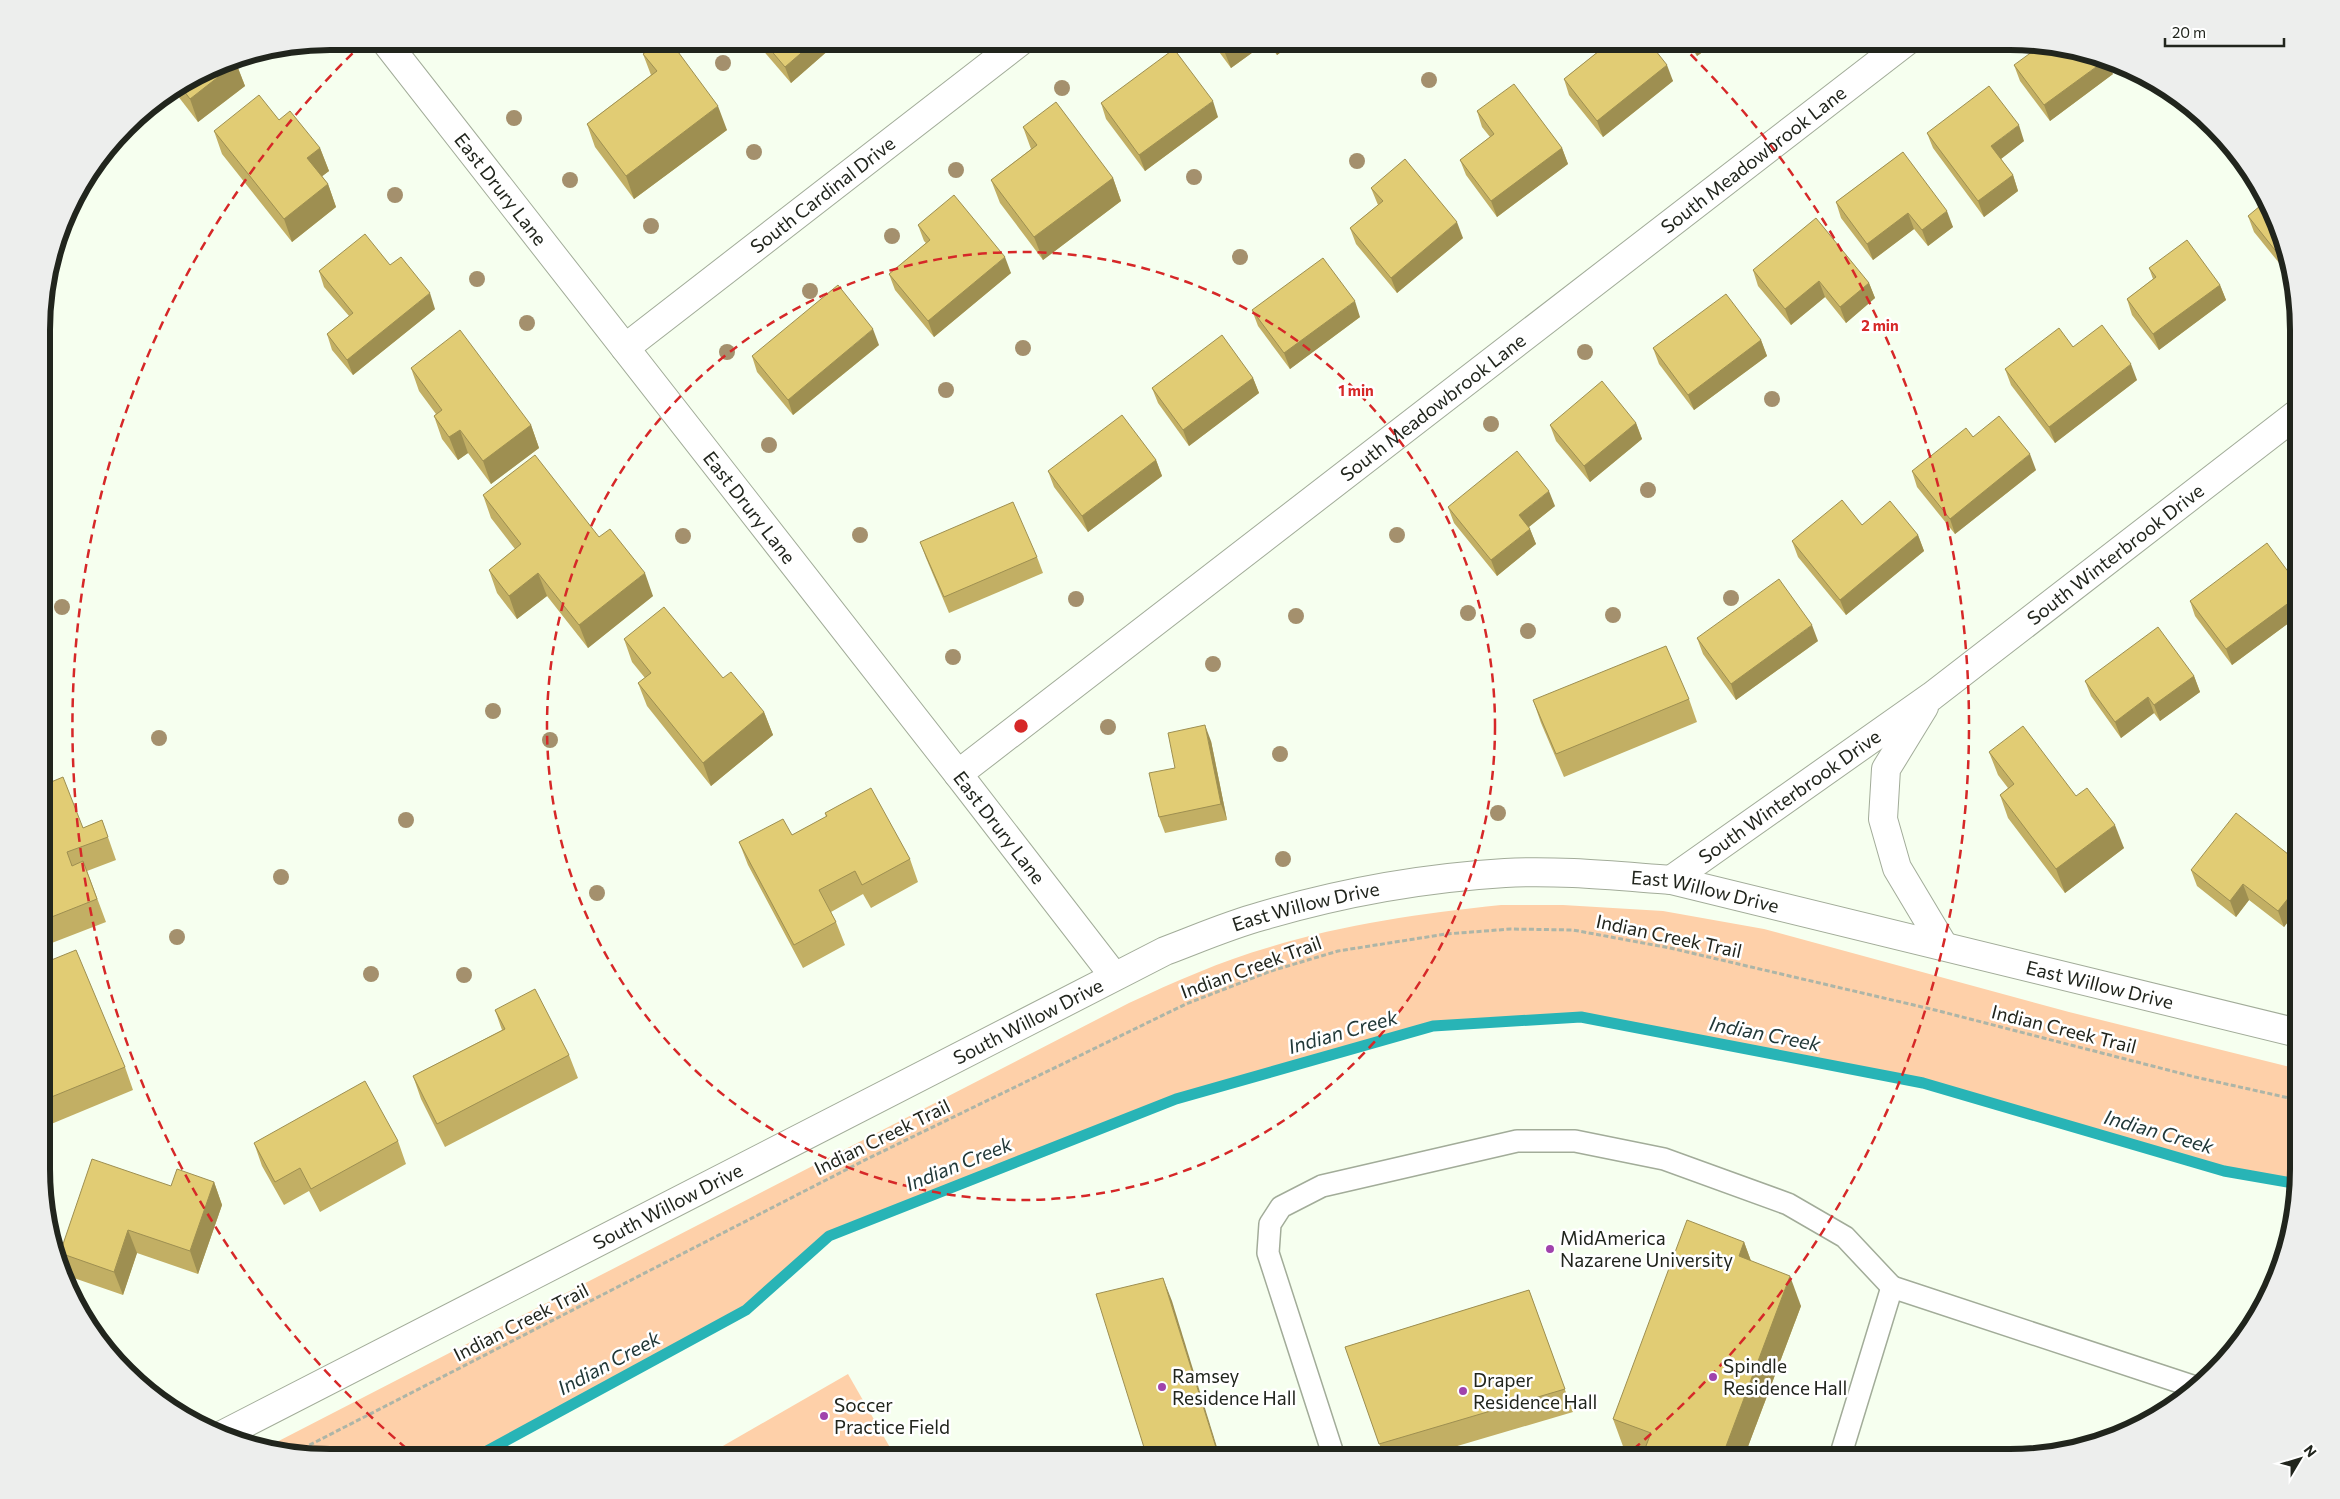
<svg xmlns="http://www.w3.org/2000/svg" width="2340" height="1499" viewBox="0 0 2340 1499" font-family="Commissioner,sans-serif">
  <rect width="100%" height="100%" fill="#f6ffef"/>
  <g fill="#fed0a9">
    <path d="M1501,905H1563L1663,911L1764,929L2069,1012L2298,1069V1184L2224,1171L1923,1083L1581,1017L1433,1026L1176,1099L829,1236L746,1310L474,1458H330L267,1447L1129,1003C1174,982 1221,961 1270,947C1345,924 1423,913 1501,905Z"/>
    <polygon points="848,1374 896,1458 702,1458"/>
  </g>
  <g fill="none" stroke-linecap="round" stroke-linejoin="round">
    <polyline stroke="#28b4b6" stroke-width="11" points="474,1458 746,1310 829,1236 1176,1099 1433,1026 1581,1017 1923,1083 2224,1171 2298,1184"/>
    <defs>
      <g id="lane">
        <polyline points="1334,1457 1268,1253 1270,1224 1281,1207 1322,1186 1517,1141 1575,1141 1664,1159 1788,1204 1845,1237 1892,1287"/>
        <polyline points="1840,1457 1892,1287 2198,1388"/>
      </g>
      <g id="street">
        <path id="s1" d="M385,41L958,774L1114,976"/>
        <path id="s2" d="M625,348L1021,41"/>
        <polyline points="1924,707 1886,769 1883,819 1897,868 1943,945"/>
        <path id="s3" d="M958,774L1907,41"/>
        <path id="s4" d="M1671,880L1932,696L2298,413"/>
        <path id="s5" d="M222,1435L1165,951C1197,939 1229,925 1262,916C1340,893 1423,878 1505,873C1560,870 1616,876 1671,880L2298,1033"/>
      </g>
    </defs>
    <use href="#lane" stroke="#a2ac99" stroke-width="24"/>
    <use href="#street" stroke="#a2ac99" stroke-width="30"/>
    <polyline stroke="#adb5a7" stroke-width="3" stroke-dasharray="5 2.5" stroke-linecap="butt" points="296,1452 867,1159 1186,1004 1271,971 1338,951 1446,934 1511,929 1573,930 1670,948 1935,1010 2195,1077 2298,1100"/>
    <use href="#lane" stroke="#fff" stroke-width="21"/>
    <use href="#street" stroke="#fff" stroke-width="28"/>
  </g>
  <g fill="#a4906d">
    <circle cx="723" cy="63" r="8"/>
    <circle cx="1429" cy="80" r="8"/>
    <circle cx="1062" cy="88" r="8"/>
    <circle cx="514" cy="118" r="8"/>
    <circle cx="754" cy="152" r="8"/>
    <circle cx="1357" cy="161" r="8"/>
    <circle cx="956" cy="170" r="8"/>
    <circle cx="1194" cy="177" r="8"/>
    <circle cx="570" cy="180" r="8"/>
    <circle cx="395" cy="195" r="8"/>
    <circle cx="651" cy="226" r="8"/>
    <circle cx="892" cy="236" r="8"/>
    <circle cx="1240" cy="257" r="8"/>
    <circle cx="477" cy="279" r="8"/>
    <circle cx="810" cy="291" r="8"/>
    <circle cx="527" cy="323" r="8"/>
    <circle cx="1023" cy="348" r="8"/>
    <circle cx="727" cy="352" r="8"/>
    <circle cx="1585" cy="352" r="8"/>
    <circle cx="946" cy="390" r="8"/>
    <circle cx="1772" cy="399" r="8"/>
    <circle cx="1491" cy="424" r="8"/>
    <circle cx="769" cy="445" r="8"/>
    <circle cx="1648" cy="490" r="8"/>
    <circle cx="860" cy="535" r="8"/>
    <circle cx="1397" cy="535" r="8"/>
    <circle cx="683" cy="536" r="8"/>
    <circle cx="1731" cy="598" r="8"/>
    <circle cx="1076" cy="599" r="8"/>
    <circle cx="62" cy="607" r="8"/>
    <circle cx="1468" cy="613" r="8"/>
    <circle cx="1613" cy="615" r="8"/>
    <circle cx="1296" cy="616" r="8"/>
    <circle cx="1528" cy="631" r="8"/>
    <circle cx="953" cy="657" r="8"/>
    <circle cx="1213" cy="664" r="8"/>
    <circle cx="493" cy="711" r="8"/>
    <circle cx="1108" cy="727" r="8"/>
    <circle cx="159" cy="738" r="8"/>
    <circle cx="550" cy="740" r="8"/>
    <circle cx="1280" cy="754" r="8"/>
    <circle cx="1498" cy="813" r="8"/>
    <circle cx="406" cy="820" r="8"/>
    <circle cx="1283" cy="859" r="8"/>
    <circle cx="281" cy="877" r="8"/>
    <circle cx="597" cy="893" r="8"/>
    <circle cx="177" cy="937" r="8"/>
    <circle cx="371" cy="974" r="8"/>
    <circle cx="464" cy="975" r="8"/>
  </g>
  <g fill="#c2af64">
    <polygon points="755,41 839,41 791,83"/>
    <polygon points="1211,41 1296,41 1277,55 1267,42 1231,68"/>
    <polygon points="1593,41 1648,41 1673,81 1603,137 1569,95 1564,79 1600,50"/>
    <polygon points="1686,41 1718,41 1697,56"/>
    <polygon points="643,54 727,130 634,199 595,147 587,124 651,75"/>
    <polygon points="220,63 236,63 245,86 198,122 174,91"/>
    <polygon points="2014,65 2113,74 2050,121 2020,81"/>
    <polygon points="1101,103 1218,117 1145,171 1106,119"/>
    <polygon points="1477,111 1562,148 1568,164 1497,217 1466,175 1460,160 1490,137 1482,127"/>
    <polygon points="279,120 320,148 329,171 322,176 328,184 336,207 292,242 222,154 214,131"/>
    <polygon points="1023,127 1113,178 1121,201 1043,260 1000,203 991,180 1031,149"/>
    <polygon points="1927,133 2024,141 2001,159 2013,175 2018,191 1984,217 1933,148"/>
    <polygon points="1903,152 1953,227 1928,246 1914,229 1873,260 1841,218 1836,202"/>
    <polygon points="1371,188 1463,238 1397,293 1356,244 1350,228 1378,205"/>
    <polygon points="2248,216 2289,255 2292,272 2288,274 2254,232"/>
    <polygon points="918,225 1011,273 934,337 895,290 889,274 926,243 924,241"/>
    <polygon points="2149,268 2220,285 2226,300 2159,350 2132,315 2127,299 2153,279"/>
    <polygon points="1753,270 1869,283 1875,298 1846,323 1825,297 1791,325 1758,286"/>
    <polygon points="319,271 435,309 353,375 332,350 327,334 349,316 324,287"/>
    <polygon points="1252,310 1360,317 1290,369 1258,326"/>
    <polygon points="1761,340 1767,356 1694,410 1659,364 1653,348"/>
    <polygon points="879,345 793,415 757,372 752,356"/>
    <polygon points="2073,347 2137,380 2055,443 2011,385 2005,369"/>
    <polygon points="411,368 531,425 539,448 491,484 468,453 458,460 442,439 434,416 436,414 419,391"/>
    <polygon points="1253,378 1259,393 1189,446 1158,403 1152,388"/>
    <polygon points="1636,423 1642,439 1590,482 1556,441 1550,425"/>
    <polygon points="1973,437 2036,470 1955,534 1917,487 1912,471"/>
    <polygon points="1156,460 1162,476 1088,532 1054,487 1048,471"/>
    <polygon points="483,495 599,537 653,596 588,648 547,596 517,619 497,593 489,570 515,549 491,518"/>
    <polygon points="1555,506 1529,527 1536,544 1497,576 1454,523 1448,507"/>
    <polygon points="1862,525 1918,535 1924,551 1846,615 1798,557 1792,541"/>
    <polygon points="920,542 1037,557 1043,573 949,613 926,558"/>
    <polygon points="2298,585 2298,616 2232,665 2195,616 2190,601"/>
    <polygon points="1697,638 1818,641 1736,700 1703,654"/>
    <polygon points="624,639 723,678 764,712 773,735 711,786 647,706 638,683 645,678 632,662"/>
    <polygon points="2194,676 2200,692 2160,721 2154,713 2121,738 2091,696 2085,681"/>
    <polygon points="1689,699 1697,722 1564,777 1541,723 1533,700"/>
    <polygon points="1211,741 1227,820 1165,833 1159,817 1175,768"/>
    <polygon points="1989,752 2076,796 2124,848 2065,893 2008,818 2000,795 2008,788 1998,775"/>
    <polygon points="44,785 83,828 102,820 116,860 87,871 106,922 44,946"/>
    <polygon points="825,813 910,859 918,882 871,908 863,894 831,912 836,922 845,945 803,968 748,865 739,842 792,835 826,817"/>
    <polygon points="2298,862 2298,909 2284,927 2249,900 2236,917 2197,886 2191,870"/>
    <polygon points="44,963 125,1067 133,1090 44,1127"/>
    <polygon points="495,1010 569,1055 578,1078 445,1147 421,1099 413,1076 502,1030"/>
    <polygon points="398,1141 406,1164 320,1212 309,1191 284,1205 262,1166 254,1143"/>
    <polygon points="214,1182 222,1205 198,1274 137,1253 123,1295 68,1276 60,1253 171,1186"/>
    <polygon points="1744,1242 1751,1261 1801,1306 1744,1457 1646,1457 1624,1449 1613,1419"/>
    <polygon points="1529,1290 1573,1412 1420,1457 1384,1457 1345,1347"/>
  </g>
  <g fill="#9e8f51">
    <polygon points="815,41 839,41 791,83 785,67"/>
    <polygon points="1241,41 1267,42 1231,68 1225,53"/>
    <polygon points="1272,41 1296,41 1277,55"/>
    <polygon points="1692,41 1718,41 1697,56"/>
    <polygon points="2107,59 2113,74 2050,121 2044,105"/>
    <polygon points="236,63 245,86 198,122 190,99"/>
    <polygon points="1667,65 1673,81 1603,137 1597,121"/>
    <polygon points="1213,101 1218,117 1145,171 1139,155"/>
    <polygon points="718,106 727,130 634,199 626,176"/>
    <polygon points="2019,125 2024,141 1997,162 1991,146"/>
    <polygon points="320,148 329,171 316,181 307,158"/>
    <polygon points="1562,148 1568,164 1497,217 1491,201"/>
    <polygon points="2013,175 2018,191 1984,217 1978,201"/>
    <polygon points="1113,178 1121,201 1043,260 1034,237"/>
    <polygon points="328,184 336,207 292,242 284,219"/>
    <polygon points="1947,211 1953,227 1928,246 1922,230"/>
    <polygon points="1908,213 1914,229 1873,260 1867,244"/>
    <polygon points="1457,222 1463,238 1397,293 1391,278"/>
    <polygon points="2288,254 2292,272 2288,274 2282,259"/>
    <polygon points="1005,257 1011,273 934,337 928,321"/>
    <polygon points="1819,281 1825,297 1791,325 1785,309"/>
    <polygon points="1869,283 1875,298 1846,323 1840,307"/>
    <polygon points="2220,285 2226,300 2159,350 2153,334"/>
    <polygon points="430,293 435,309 353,375 347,360"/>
    <polygon points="1355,301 1360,317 1290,369 1284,353"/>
    <polygon points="873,329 879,345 793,415 788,400"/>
    <polygon points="1761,340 1767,356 1694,410 1688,395"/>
    <polygon points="2131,364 2137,380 2055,443 2049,427"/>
    <polygon points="1253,378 1259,393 1189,446 1183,430"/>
    <polygon points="1636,423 1642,439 1590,482 1584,466"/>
    <polygon points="531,425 539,448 491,484 483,461"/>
    <polygon points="460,430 468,453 458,460 449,437"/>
    <polygon points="2030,454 2036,470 1955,534 1950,519"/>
    <polygon points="1156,460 1162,476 1088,532 1082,516"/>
    <polygon points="1549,491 1555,506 1525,530 1519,515"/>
    <polygon points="1530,529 1536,544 1497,576 1491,560"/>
    <polygon points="1918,535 1924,551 1846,615 1840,600"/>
    <polygon points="538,573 547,596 517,619 509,596"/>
    <polygon points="645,573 653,596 588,648 579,625"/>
    <polygon points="2298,596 2298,616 2232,665 2226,649"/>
    <polygon points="1812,625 1818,641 1736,700 1731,684"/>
    <polygon points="2194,676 2200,692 2160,721 2154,705"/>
    <polygon points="2148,697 2154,713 2121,738 2115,722"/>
    <polygon points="764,712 773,735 711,786 703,763"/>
    <polygon points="1205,725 1211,741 1227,820 1221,804"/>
    <polygon points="2115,825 2124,848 2065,893 2056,869"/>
    <polygon points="2243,884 2249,900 2236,917 2230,901"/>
    <polygon points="2298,886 2298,909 2284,927 2278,911"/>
    <polygon points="214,1182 222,1205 198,1274 190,1251"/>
    <polygon points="128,1230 137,1253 123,1295 114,1272"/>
    <polygon points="1744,1242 1755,1272 1739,1256"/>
    <polygon points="1790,1276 1801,1306 1744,1457 1722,1457"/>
    <polygon points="1163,1278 1172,1301 1220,1457 1219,1457"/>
  </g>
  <g fill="#e1cc74" stroke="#9e8f51">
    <polygon points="660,41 670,41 718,106 626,176 587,124 657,71 643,54"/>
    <polygon points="763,41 815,41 785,67"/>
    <polygon points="1217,41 1241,41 1225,53"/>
    <polygon points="1600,41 1648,41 1667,65 1597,121 1564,79 1604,47"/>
    <polygon points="2040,46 2103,56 2107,59 2044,105 2014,65"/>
    <polygon points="1174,49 1213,101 1139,155 1101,103"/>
    <polygon points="234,60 236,63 190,99 181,87 220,63"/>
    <polygon points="1514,84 1562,148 1491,201 1460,160 1494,134 1477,111"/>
    <polygon points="1989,86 2019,125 1991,146 2013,175 1978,201 1927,133"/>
    <polygon points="259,95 279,120 290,111 320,148 307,158 328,184 284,219 214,131"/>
    <polygon points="1056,102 1113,178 1034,237 991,180 1037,145 1023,127"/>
    <polygon points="1903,152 1947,211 1922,230 1908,213 1867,244 1836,202"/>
    <polygon points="1405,159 1457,222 1391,278 1350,228 1383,201 1371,188"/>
    <polygon points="954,195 1005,257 928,321 889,274 930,240 918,225"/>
    <polygon points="2266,201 2288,254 2282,259 2248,216"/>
    <polygon points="1816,218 1869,283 1840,307 1819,281 1785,309 1753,270"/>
    <polygon points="365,234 390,265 401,257 430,293 347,360 327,334 353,313 319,271"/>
    <polygon points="2187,240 2220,285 2153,334 2127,299 2156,277 2149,268"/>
    <polygon points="1323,258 1355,301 1284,353 1252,310"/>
    <polygon points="838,285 873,329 788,400 752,356"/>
    <polygon points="1726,294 1761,340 1688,395 1653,348"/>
    <polygon points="2102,325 2131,364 2049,427 2005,369 2059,328 2073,347"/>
    <polygon points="460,330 531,425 483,461 460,430 449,437 434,416 442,410 411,368"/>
    <polygon points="1222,335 1253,378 1183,430 1152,388"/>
    <polygon points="1602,381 1636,423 1584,466 1550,425"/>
    <polygon points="1122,415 1156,460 1082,516 1048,471"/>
    <polygon points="1999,416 2030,454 1950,519 1912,471 1966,428 1973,437"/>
    <polygon points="1517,451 1549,491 1519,515 1530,529 1491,560 1448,507"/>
    <polygon points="535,455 599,537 610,529 645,573 579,625 538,573 509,596 489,570 521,544 483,495"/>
    <polygon points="1842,500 1862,525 1890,501 1918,535 1840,600 1792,541"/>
    <polygon points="1013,502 1037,557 944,597 920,542"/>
    <polygon points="2267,543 2298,585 2298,596 2226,649 2190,601"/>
    <polygon points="1779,579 1812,625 1731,684 1697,638"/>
    <polygon points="664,607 723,678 731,672 764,712 703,763 638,683 651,673 624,639"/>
    <polygon points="2158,627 2194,676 2154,705 2148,697 2115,722 2085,681"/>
    <polygon points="1666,646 1689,699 1556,754 1533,700"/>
    <polygon points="1205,725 1221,804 1159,817 1149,773 1175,768 1168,733"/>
    <polygon points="2023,726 2076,796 2087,788 2115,825 2056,869 2000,795 2014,784 1989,752"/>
    <polygon points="63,777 83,828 102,820 108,837 67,852 72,866 83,861 97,899 44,920 44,785"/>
    <polygon points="871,788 910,859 862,885 855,871 819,890 836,922 794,945 739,842 783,819 792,835 827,816 825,813"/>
    <polygon points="2236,813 2298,862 2298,886 2278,911 2243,884 2230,901 2191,870"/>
    <polygon points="76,950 125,1067 44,1100 44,963"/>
    <polygon points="535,989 569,1055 437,1124 413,1076 505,1029 495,1010"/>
    <polygon points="365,1081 398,1141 311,1189 300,1168 275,1182 254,1143"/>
    <polygon points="92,1159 171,1186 177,1169 214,1182 190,1251 128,1230 114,1272 60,1253"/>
    <polygon points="1687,1220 1744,1242 1739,1256 1790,1276 1722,1457 1661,1457 1644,1451 1651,1433 1613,1419"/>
    <polygon points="1163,1278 1219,1457 1147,1457 1096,1294"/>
    <polygon points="1529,1290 1565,1389 1379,1444 1345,1347"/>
  </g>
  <g fill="none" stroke="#d62828" stroke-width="2.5" stroke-dasharray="9 6">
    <circle cx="1021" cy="726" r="474"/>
    <path d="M418 1458A948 948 0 0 1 362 44M1680 44A948 948 0 0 1 1630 1452"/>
  </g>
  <g fill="#a043ac" stroke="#fff" stroke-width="2">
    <circle cx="1550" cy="1249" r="5"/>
    <circle cx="1713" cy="1377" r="5"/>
    <circle cx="1162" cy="1387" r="5"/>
    <circle cx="1463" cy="1391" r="5"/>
    <circle cx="824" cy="1416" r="5"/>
  </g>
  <g text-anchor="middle" stroke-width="5" stroke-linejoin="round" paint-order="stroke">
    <g font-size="19" fill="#21251d" stroke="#fff">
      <text dy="7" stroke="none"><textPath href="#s3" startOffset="1005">South Meadowbrook Lane</textPath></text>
      <text dy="7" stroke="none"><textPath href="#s1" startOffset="188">East Drury Lane</textPath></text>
      <text dy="7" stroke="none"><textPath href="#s2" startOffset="250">South Cardinal Drive</textPath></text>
      <text dy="7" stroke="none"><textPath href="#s3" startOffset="600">South Meadowbrook Lane</textPath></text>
      <text dy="7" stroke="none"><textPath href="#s1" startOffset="592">East Drury Lane</textPath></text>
      <text dy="7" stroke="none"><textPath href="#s4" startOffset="551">South Winterbrook Drive</textPath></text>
      <text dy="7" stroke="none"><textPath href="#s4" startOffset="145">South Winterbrook Drive</textPath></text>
      <text dy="7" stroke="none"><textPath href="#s1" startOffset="998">East Drury Lane</textPath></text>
      <text dy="7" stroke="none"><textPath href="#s5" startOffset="1612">East Willow Drive</textPath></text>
      <text dy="7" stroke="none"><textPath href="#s5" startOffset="1208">East Willow Drive</textPath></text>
      <text transform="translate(1669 936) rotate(12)" y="7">Indian Creek Trail</text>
      <text transform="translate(1251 967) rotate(-20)" y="7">Indian Creek Trail</text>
      <text dy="7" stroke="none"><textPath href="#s5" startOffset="2018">East Willow Drive</textPath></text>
      <text dy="7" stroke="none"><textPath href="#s5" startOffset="906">South Willow Drive</textPath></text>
      <text transform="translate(2064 1029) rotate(14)" y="7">Indian Creek Trail</text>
      <text transform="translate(882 1137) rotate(-26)" y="7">Indian Creek Trail</text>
      <text dy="7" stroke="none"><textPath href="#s5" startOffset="501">South Willow Drive</textPath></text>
      <text transform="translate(521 1322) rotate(-27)" y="7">Indian Creek Trail</text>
    </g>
    <g font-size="19" fill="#21251d" stroke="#fff" text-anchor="start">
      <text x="1560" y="1245">MidAmerica<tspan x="1560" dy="22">Nazarene University</tspan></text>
      <text x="1723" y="1373">Spindle<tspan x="1723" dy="22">Residence Hall</tspan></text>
      <text x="1172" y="1383">Ramsey<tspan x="1172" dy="22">Residence Hall</tspan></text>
      <text x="1473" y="1387">Draper<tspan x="1473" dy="22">Residence Hall</tspan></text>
      <text x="834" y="1412">Soccer<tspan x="834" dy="22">Practice Field</tspan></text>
    </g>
    <g font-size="20" font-style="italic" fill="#213838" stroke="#fff">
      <text transform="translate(1343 1032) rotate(-16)" y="7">Indian Creek</text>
      <text transform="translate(1765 1034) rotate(11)" y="7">Indian Creek</text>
      <text transform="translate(2159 1132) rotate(16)" y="7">Indian Creek</text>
      <text transform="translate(959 1164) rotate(-22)" y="7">Indian Creek</text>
      <text transform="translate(609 1363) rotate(-28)" y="7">Indian Creek</text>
    </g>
  </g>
  <path d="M0 0H2340V1499H0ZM330 50H2010A280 280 0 0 1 2290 330V1169A280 280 0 0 1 2010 1449H330A280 280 0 0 1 50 1169V330A280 280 0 0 1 330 50Z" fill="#edeeed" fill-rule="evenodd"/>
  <path fill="none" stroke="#21251d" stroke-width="6" d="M330 50H2010A280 280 0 0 1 2290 330V1169A280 280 0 0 1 2010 1449H330A280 280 0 0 1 50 1169V330A280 280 0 0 1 330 50Z"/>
  <circle cx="1021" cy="726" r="8" fill="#d62828" stroke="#fff" stroke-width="2.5"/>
  <g font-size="15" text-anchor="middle" font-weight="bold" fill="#d62828" stroke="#fff" stroke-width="5" stroke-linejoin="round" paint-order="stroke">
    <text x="1880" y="331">2 min</text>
    <text x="1356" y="396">1 min</text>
  </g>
  <g transform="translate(2300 1459) rotate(52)" stroke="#ffffff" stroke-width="4" paint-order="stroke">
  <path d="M0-4L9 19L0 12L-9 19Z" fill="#21251d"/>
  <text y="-8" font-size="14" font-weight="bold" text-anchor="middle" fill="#21251d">N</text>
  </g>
  <path d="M2165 38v8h119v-8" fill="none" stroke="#21251d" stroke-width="2.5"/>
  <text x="2172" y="38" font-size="15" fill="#21251d" stroke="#ffffff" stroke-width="4" paint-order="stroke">20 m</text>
</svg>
